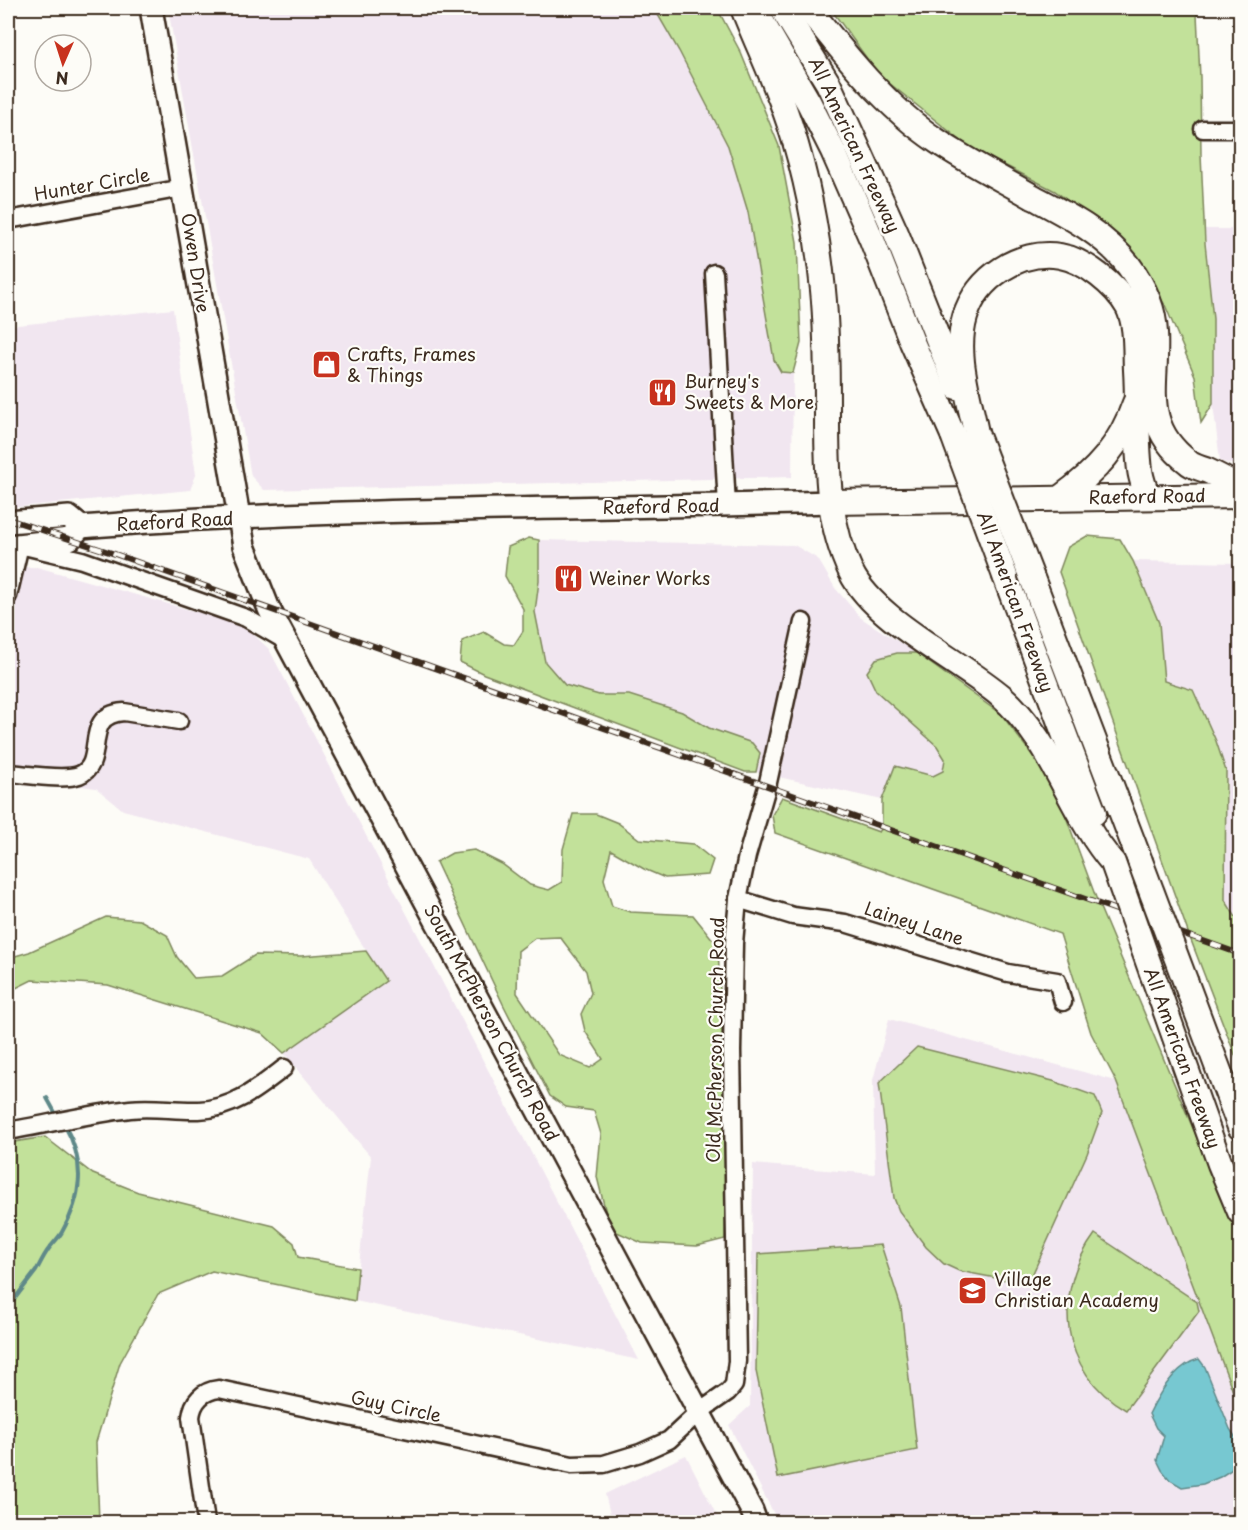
<svg xmlns="http://www.w3.org/2000/svg" width="1248" height="1530" viewBox="0 0 1248 1530" font-family="'Playpen Sans',sans-serif">
  <rect width="100%" height="100%" fill="#fdfcf7"/>
  <filter id="ink" filterUnits="userSpaceOnUse"><feTurbulence type="fractalNoise" baseFrequency=".0167" numOctaves="2"/><feDisplacementMap in="SourceGraphic" scale="12" xChannelSelector="R" yChannelSelector="G"/><feConvolveMatrix kernelMatrix="1 2 1 2 8 2 1 2 1" color-interpolation-filters="sRGB"/></filter>
  <g filter="url(#ink)">
    <g fill="#f1e6f0">
      <polygon points="168,8 654,8 679,51 728,146 748,212 774,360 781,372 793,373 792,477 264,490 251,476"/>
      <polygon points="1205,229 1240,229 1240,467 1220,461 1213,404 1213,319"/>
      <polygon points="173,309 196,475 190,490 8,508 8,326"/>
      <polygon points="539,540 794,545 818,559 835,588 861,618 916,653 897,653 876,659 867,672 876,691 937,746 945,759 943,771 933,776 895,766 882,800 756,772 709,729 629,695 599,695 565,685 545,663 535,612 539,581"/>
      <polygon points="1133,561 1240,563 1240,920 1235,916 1225,900 1226,771 1164,681 1159,623"/>
      <polygon points="37,567 243,625 269,649 639,1360 355,1301 371,1157 284,1053 385,981 309,859 123,810 96,788 8,776 8,568"/>
      <polygon points="889,1019 1116,1081 1240,1410 1240,1522 778,1522 729,1425 750,1406 753,1164 875,1174 873,1080"/>
      <polygon points="686,1455 720,1522 612,1522 605,1494"/>
    </g>
    <g fill="#c2e19a" stroke="#7e865c" stroke-width="1.5" fill-rule="evenodd">
      <polygon points="654,8 717,8 741,53 779,146 797,242 801,343 793,373 781,372 774,360 748,212 728,146 679,51"/>
      <polygon points="830,8 1204,8 1197,14 1200,77 1201,155 1205,243 1213,319 1213,404 1201,423 1195,376 1165,305 1130,248 1055,191 969,147 879,75"/>
      <polygon points="1087,536 1120,539 1133,561 1159,623 1164,681 1193,690 1216,741 1226,771 1225,900 1235,916 1240,920 1240,1068 1189,935 1059,572 1068,547"/>
      <polygon points="529,538 539,540 539,581 535,612 545,662 565,685 599,695 629,695 682,712 709,728 752,743 760,753 756,772 745,772 484,674 460,662 462,641 484,632 504,644 514,645 523,631 523,609 505,576 508,547"/>
      <polygon points="897,653 916,653 1002,715 1041,767 1062,806 1098,903 1240,1240 1240,1410 1116,1081 1091,1033 1060,934 775,833 772,815 782,797 879,832 882,828 882,800 895,766 933,776 943,771 945,759 937,746 876,691 867,672 876,659"/>
      <path d="M573,814H596L618,823L639,839L693,844L713,860L708,875L665,878L644,869L611,850L604,879L612,906L630,912L693,915L718,946L727,1156L725,1239L697,1246L642,1243L610,1229L597,1177L601,1134L594,1111L566,1107L550,1096L503,1004L436,862L452,853L474,850L502,864L530,885L549,890L562,882L563,849ZM560,937L586,971L591,993L581,1014L585,1031L603,1059L590,1068L559,1055L517,993L518,951L535,938Z"/>
      <polygon points="106,917 140,920 167,935 177,957 194,978 222,976 255,955 301,956 366,951 386,981 284,1053 262,1033 108,985 32,980 8,992 8,958 29,952"/>
      <polygon points="917,1047 1053,1081 1095,1096 1102,1113 1087,1154 1028,1284 959,1271 944,1264 926,1247 899,1211 894,1198 879,1083"/>
      <polygon points="45,1137 93,1174 138,1192 274,1226 294,1243 298,1257 358,1268 355,1301 212,1271 158,1294 120,1363 96,1442 99,1522 8,1522 8,1143"/>
      <path d="M1095,1234L1197,1302L1199,1311L1126,1410C1059,1372 1052,1292 1095,1234Z"/>
      <polygon points="881,1245 901,1307 917,1450 778,1478 756,1371 758,1254"/>
    </g>
    <path fill="#77c8d1" stroke="#5f8989" stroke-width="1.5" d="M1199,1359L1205,1367L1230,1429L1236,1438L1240,1457L1231,1470L1220,1477L1203,1484L1182,1487L1170,1480L1162,1470L1157,1460L1164,1436L1156,1428L1149,1414C1159,1393 1175,1365 1199,1359Z"/>
    <g fill="none" stroke-linecap="round" stroke-linejoin="round">
      <g stroke="#5f8989" stroke-width="4">
        <polyline points="47,1098 57,1116"/>
        <path d="M8,1308C17,1295 27,1283 36,1271C40,1264 43,1257 48,1250C52,1244 58,1239 62,1232C82,1197 86,1163 65,1126"/>
      </g>
      <defs>
        <g id="minor">
          <polyline points="1203,129 1240,129"/>
          <polyline points="8,220 183,188"/>
          <polyline points="714,273 727,506"/>
          <polyline points="8,596 20,545 82,560 246,618 286,641"/>
          <path d="M8,773C26,774 62,781 79,775C109,763 79,715 124,712L179,721"/>
          <polyline points="738,899 793,916 845,923 1008,973 1057,981 1063,1002"/>
          <path d="M8,1131C48,1124 89,1114 130,1109C153,1106 175,1111 199,1110C233,1109 258,1088 284,1068"/>
          <path d="M206,1522L191,1417C193,1401 202,1391 219,1389L572,1465L604,1464L640,1453L669,1440L699,1412L728,1392L734,1385L737,1361L732,1051L734,943L738,899L747,856L767,787L803,622"/>
        </g>
        <g id="major">
          <polyline points="151,8 244,546 269,609 752,1511 756,1522"/>
          <polyline points="8,522 69,517 81,527"/>
          <path d="M8,546L70,539L81,527C330,507 581,510 831,502"/>
        </g>
        <g id="highway">
          <path d="M743,8C756,41 772,74 784,108C805,166 817,229 823,290C827,329 827,369 827,408C827,463 826,521 851,572C874,620 960,661 1001,696C1053,741 1069,812 1113,863"/>
          <polyline points="782,8 828,83 851,133 896,233 957,387"/>
          <path d="M808,8C845,55 886,107 937,141C968,162 1002,179 1035,198C1069,216 1105,234 1129,266C1143,285 1154,309 1155,333C1158,384 1139,424 1188,462C1193,467 1201,468 1208,471C1219,476 1230,482 1240,488"/>
          <polyline points="759,17 809,103 833,151 872,240 912,342 953,435"/>
          <path d="M976,433C969,396 954,354 965,317C976,278 1020,249 1060,256C1085,260 1116,286 1128,307C1137,325 1135,350 1136,370C1138,401 1136,440 1140,470C1141,479 1145,488 1147,496"/>
          <path d="M1060,498C1097,471 1120,446 1135,403"/>
          <polyline points="831,502 1240,496"/>
          <polyline points="1005,576 1094,813"/>
          <polyline points="1032,578 1140,861"/>
          <polyline points="1152,973 1220,1164 1240,1212"/>
          <polyline points="1186,983 1240,1127"/>
        </g>
      </defs>
      <use href="#minor" stroke="#3b2a1e" stroke-width="21"/>
      <use href="#major" stroke="#3b2a1e" stroke-width="26"/>
      <use href="#highway" stroke="#3b2a1e" stroke-width="28"/>
      <use href="#minor" stroke="#fdfcf7" stroke-width="16"/>
      <use href="#major" stroke="#fdfcf7" stroke-width="21"/>
      <use href="#highway" stroke="#fdfcf7" stroke-width="24"/>
      <defs>
        <polyline id="rail" points="8,519 112,553 1240,954"/>
      </defs>
      <use href="#rail" stroke="#3b2a1e" stroke-width="6"/>
      <use href="#rail" stroke="#fdfcf7" stroke-width="4" stroke-dasharray="11" stroke-linecap="butt"/>
      <defs>
        <g id="highway-bridge">
          <polyline points="976,433 1032,578"/>
          <polyline points="953,435 1005,576"/>
          <polyline points="1140,861 1186,983"/>
          <polyline points="1113,863 1152,973"/>
        </g>
      </defs>
      <use href="#highway-bridge" stroke="#3b2a1e" stroke-width="28" stroke-linecap="butt"/>
      <use href="#highway-bridge" stroke="#fdfcf7" stroke-width="24"/>
    </g>
  </g>
  <defs>
    <symbol id="shop-square" viewBox="-11 -11 22 22"><rect x="-9" y="-9" width="18" height="18" rx="4" fill="#c8321e" stroke="#fdfcf7"/><path d="M-5-2.5h2.3a2.7 3.5 0 0 1 5.4 0H5L5.5 6h-11ZM-1.5-2.5h3a1.5 2.3 0 0 0-3 0Z" fill="#fff"/></symbol>
    <symbol id="restaurant-square" viewBox="-11 -11 22 22"><rect x="-9" y="-9" width="18" height="18" rx="4" fill="#c8321e" stroke="#fdfcf7"/><path d="M-5-6h1v4h1v-4h1v4h1v-4h1v5L-1.5 .5V6h-2V.5L-5-1ZM5-6V6H3V1.5H1.5Q1.5-4 5-6Z" fill="#fff"/></symbol>
    <symbol id="school-square" viewBox="-11 -11 22 22"><rect x="-9" y="-9" width="18" height="18" rx="4" fill="#c8321e" stroke="#fdfcf7"/><path d="M0-5L7-2L0 1L-7-2ZM-4 1L0 2.5L4 1V4Q0 6-4 4Z" fill="#fff"/></symbol>
  </defs>
  <g fill-rule="evenodd">
    <use href="#shop-square" x="310" y="348" width="33" height="33"/>
    <use href="#restaurant-square" x="646" y="376" width="33" height="33"/>
    <use href="#restaurant-square" x="552" y="562" width="33" height="33"/>
    <use href="#school-square" x="956" y="1274" width="33" height="33"/>
  </g>
  <g text-anchor="middle" stroke-width="4.5" stroke-linejoin="round" paint-order="stroke">
    <g font-size="18" fill="#3b2a1e" stroke="#fdfcf7">
      <text transform="translate(854 145) rotate(65)" y="6">All American Freeway</text>
      <text transform="translate(92 185) rotate(-10)" y="6">Hunter Circle</text>
      <text transform="translate(195 263) rotate(81)" y="6">Owen Drive</text>
      <text transform="translate(1147 497) rotate(-1)" y="6">Raeford Road</text>
      <text transform="translate(661 507) rotate(-1)" y="6">Raeford Road</text>
      <text transform="translate(175 522) rotate(-3)" y="6">Raeford Road</text>
      <text transform="translate(1015 602) rotate(70)" y="6">All American Freeway</text>
      <text transform="translate(914 924) rotate(18)" y="6">Lainey Lane</text>
      <text transform="translate(491 1023) rotate(62)" y="6">South McPherson Church Road</text>
      <text transform="translate(716 1040) rotate(-89)" y="6">Old McPherson Church Road</text>
      <text transform="translate(1182 1058) rotate(70)" y="6">All American Freeway</text>
      <text transform="translate(396 1407) rotate(12)" y="6">Guy Circle</text>
    </g>
    <g font-size="18" fill="#3b2a1e" stroke="#fdfcf7" text-anchor="start">
      <text x="347" y="361">Crafts, Frames<tspan x="347" dy="21">&amp; Things</tspan></text>
      <text x="684" y="388">Burney's<tspan x="684" dy="21">Sweets &amp; More</tspan></text>
      <text x="589" y="585">Weiner Works</text>
      <text x="994" y="1286">Village<tspan x="994" dy="21">Christian Academy</tspan></text>
    </g>
  </g>
  <rect width="1248" height="1530" fill="none" stroke="#fdfcf7" stroke-width="30"/>
  <rect x="15" y="15" width="1218" height="1500" fill="none" stroke="#3b2a1e" stroke-width="2" filter="url(#ink)"/>
  <g transform="translate(63 63) rotate(183)"><circle r="28" fill="#fdfcf7" stroke="#afa8a0" stroke-width="1.5"/>
  <path d="M0-4.5L10 22L0 15L-10 22Z" fill="#c8321e"/>
  <text y="-9" font-size="16" font-weight="bold" text-anchor="middle" fill="#3b2a1e">N</text>
  </g>
</svg>
